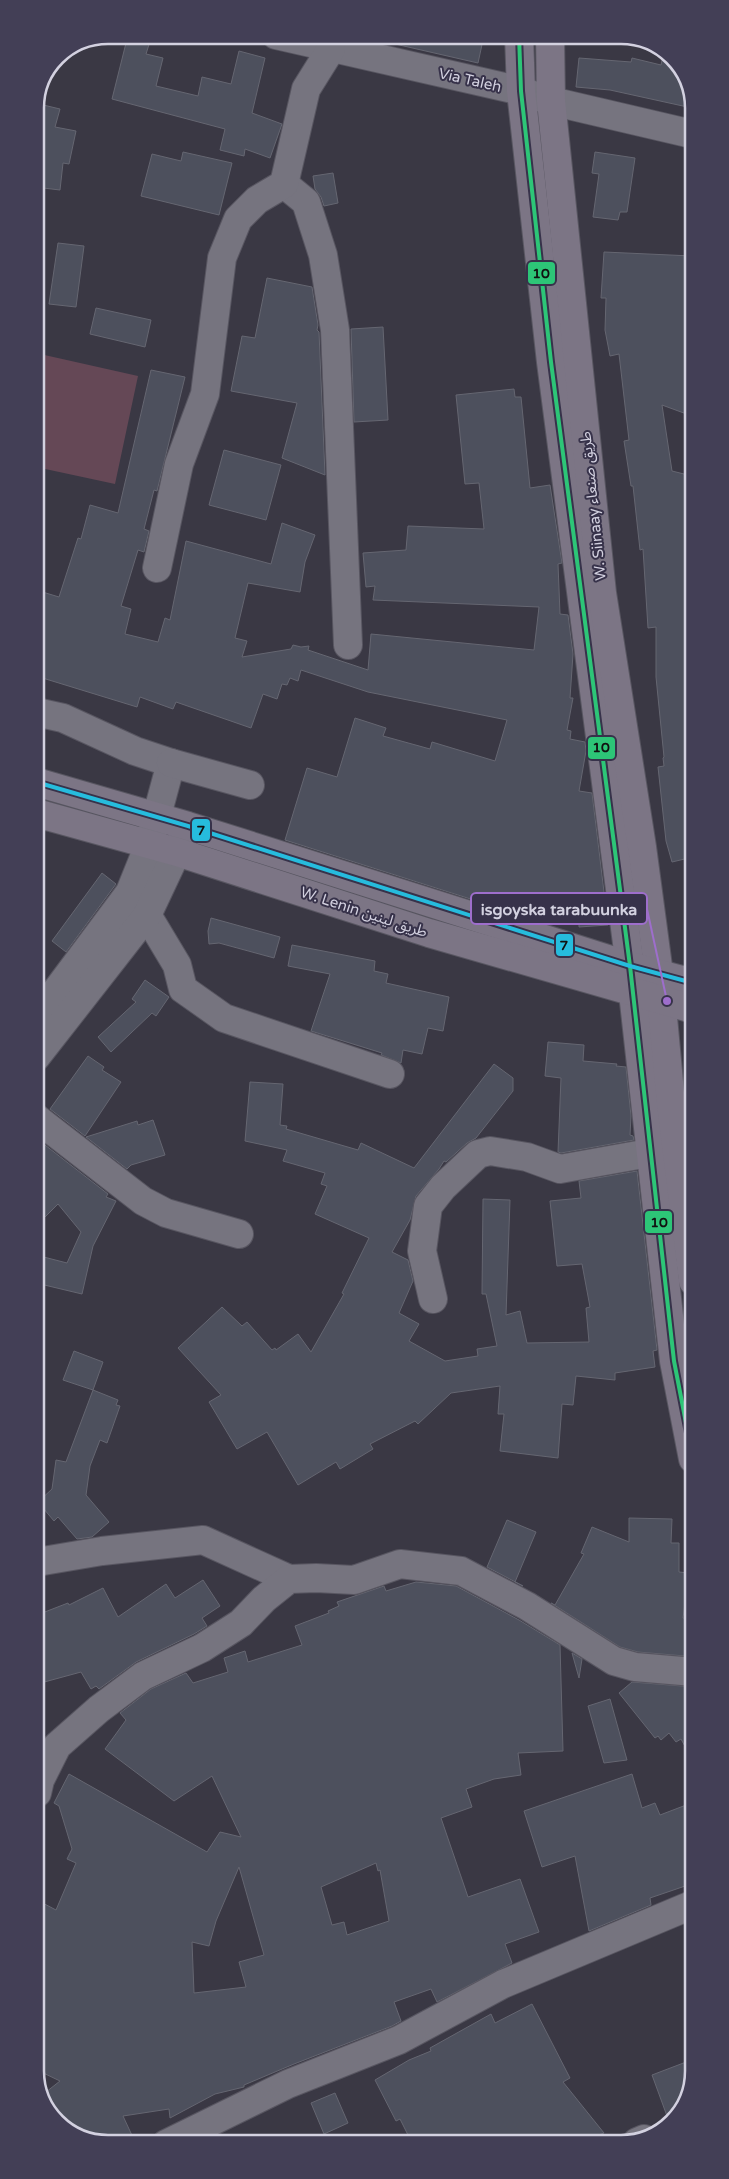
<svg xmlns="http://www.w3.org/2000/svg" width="729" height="2179" viewBox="0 0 729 2179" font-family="'Varela Round','Noto Sans Arabic',sans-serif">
  <rect width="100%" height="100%" fill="#3a3844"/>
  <polygon fill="#654856" points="40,354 138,376 115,484 36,467 36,419 39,405 35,404 35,374"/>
  <g fill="#4d505d" stroke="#656671" fill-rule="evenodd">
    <polygon points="128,35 152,35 146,54 163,58 156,86 198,96 202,77 231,84 239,51 265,58 252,113 282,124 270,158 245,149 244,156 220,150 225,129 112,99"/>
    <polygon points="396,35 462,35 483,40 478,63 395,44"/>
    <polygon points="664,51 669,53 692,89 692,108 610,90 576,87 579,58 631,62 632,58 661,65"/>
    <polygon points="35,103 60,109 55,127 76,131 69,164 63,163 60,190 35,187"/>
    <polygon points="183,152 232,163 219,215 141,196 152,154 181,161"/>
    <polygon points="595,152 635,158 627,212 620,212 618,220 593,217 599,174 592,173"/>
    <polygon points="333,173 338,203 324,206 321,197 315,189 313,176"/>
    <polygon points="58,243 84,246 76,307 49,304"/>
    <polygon points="604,252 692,256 692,351 688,387 692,389 692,416 662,405 672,471 692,476 693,857 672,862 666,841 658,767 664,766 663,758 664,757 656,677 656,627 648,628 643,549 640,550 633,486 631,486 624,441 629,440 619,354 610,356 605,330 606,298 601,298"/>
    <polygon points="267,278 312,287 318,325 317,330 319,332 325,475 282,458 297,403 231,391 242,336 255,338"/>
    <polygon points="96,308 151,320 145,347 90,334"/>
    <polygon points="383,327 388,420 354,422 351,329"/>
    <polygon points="151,370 185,377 157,491 154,490 144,529 149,531 144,552 138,550 121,606 131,609 125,634 158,642 165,618 170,620 186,541 271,564 282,523 315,535 305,562 300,592 248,583 235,638 247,641 242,657 291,649 293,645 301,647 309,646 308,650 368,670 371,634 534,650 539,607 373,600 375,586 366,587 363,553 406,550 408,526 484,529 479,483 465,484 456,395 514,389 515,397 521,397 530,488 550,485 562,563 558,564 560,614 568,615 573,654 570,698 573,698 567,730 571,731 570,739 585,742 586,751 579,791 592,793 608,925 579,927 579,923 524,916 285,840 307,768 337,777 355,718 386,728 383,736 430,749 432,742 495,761 507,720 368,692 301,670 298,681 290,678 287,685 282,684 277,699 263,694 251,728 176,702 173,709 140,697 137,707 36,676 36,590 59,597 78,538 81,539 90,505 118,513"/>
    <polygon points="224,450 281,465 266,520 209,505"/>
    <polygon points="102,873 116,884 66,952 52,941"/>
    <polygon points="211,918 280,937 274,958 219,943 209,944 208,931"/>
    <polygon points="292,945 375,961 374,971 388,974 386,983 449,997 443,1031 428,1028 422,1054 403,1050 401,1063 381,1055 382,1053 311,1031 330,974 288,966"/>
    <polygon points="145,980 169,997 156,1016 152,1013 111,1052 98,1037 136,1002 132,999"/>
    <polygon points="548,1042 584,1045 583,1061 617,1064 616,1066 626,1067 631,1116 630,1135 633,1136 634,1140 561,1153 558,1152 561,1078 545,1076"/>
    <polygon points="88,1056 104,1067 102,1070 121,1082 85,1136 50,1109"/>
    <polygon points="494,1064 513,1078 513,1091 476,1138 467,1143 446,1162 444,1161 439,1169 416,1196 410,1220 392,1252 408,1260 413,1281 399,1313 419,1324 409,1341 445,1361 478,1356 477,1349 497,1346 486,1294 482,1294 483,1199 510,1200 506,1315 520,1311 527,1343 589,1342 586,1308 590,1307 582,1264 557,1266 550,1201 581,1198 579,1181 637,1171 657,1350 653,1351 655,1367 615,1373 615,1380 576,1376 573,1405 562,1404 558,1458 500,1451 504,1414 498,1414 500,1386 451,1393 418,1424 415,1421 370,1444 373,1449 340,1469 336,1462 298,1485 267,1432 237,1449 209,1402 221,1395 178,1348 222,1307 242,1326 247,1322 272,1350 275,1348 276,1350 298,1334 311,1352 344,1294 342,1293 369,1238 315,1214 327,1186 321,1184 325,1173 283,1161 287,1150 245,1141 250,1082 283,1084 280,1125 287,1126 286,1129 358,1150 361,1143 414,1168"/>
    <polygon points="153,1120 165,1155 131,1165 127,1169 86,1137 137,1121 138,1125"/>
    <polygon points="36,1138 108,1194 106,1197 116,1201 93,1246 82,1294 36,1283 36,1255 67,1263 81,1232 58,1204 36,1226"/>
    <polygon points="74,1351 103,1362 93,1390 63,1380"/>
    <polygon points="93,1390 118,1400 116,1405 120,1406 107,1443 100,1440 90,1466 86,1495 109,1522 92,1537 77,1539 58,1517 54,1521 38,1502 52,1489 56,1460 66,1462"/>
    <polygon points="629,1518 672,1519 671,1543 679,1543 679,1572 689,1573 683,1618 690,1619 685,1656 638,1652 620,1647 551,1603 555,1605 584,1554 581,1553 592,1527 629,1542"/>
    <polygon points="507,1520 536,1532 515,1582 523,1586 487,1567"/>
    <polygon points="203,1580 220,1606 202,1618 207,1626 194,1634 136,1662 99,1689 96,1686 91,1689 81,1672 37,1684 37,1615 68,1603 69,1605 103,1588 118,1617 166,1584 175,1598"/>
    <path d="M416,1582L456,1586L519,1620L560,1645L563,1751L518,1753L521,1775L494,1779L466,1789L472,1807L441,1818L468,1897L520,1879L539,1932L505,1944L512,1963L437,2002L431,1989L394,2002L401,2021L392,2026L294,2064L244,2085V2087L215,2094L170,2118L169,2109L123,2116L136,2144H103L60,2126L41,2096L60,2081L37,2070V1900L56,1910L76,1863L67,1859L72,1849L59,1806L54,1803L69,1774L207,1852L220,1832L241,1837L212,1776L174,1801L105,1749L126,1720L120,1713L151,1689L186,1673L193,1683L228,1672L224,1658L245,1651L248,1662L302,1645L295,1626L329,1613L328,1611L339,1606L337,1602L384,1586L386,1591ZM376,1863L378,1871L380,1870L389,1921L347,1935L344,1922L332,1925L321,1887ZM239,1867L264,1955L239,1962L246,1987L194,1993L192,1942L209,1946L216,1921Z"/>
    <polygon points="572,1653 582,1659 579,1678"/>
    <polygon points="632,1682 694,1687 694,1763 681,1739 676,1742 669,1733 661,1740 658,1736 655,1738 619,1693"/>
    <polygon points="610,1699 627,1760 604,1763 588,1706"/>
    <polygon points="632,1774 642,1808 655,1803 660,1815 694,1802 694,1883 650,1898 651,1905 589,1931 575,1856 542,1867 524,1811"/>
    <polygon points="532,2004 570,2078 563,2082 604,2133 579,2142 412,2143 400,2119 396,2121 375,2080 409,2060 431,2051 430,2048 491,2014 495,2023"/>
    <polygon points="694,2059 694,2071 681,2110 667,2116 652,2075"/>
    <polygon points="335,2093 348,2123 324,2134 311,2103"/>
  </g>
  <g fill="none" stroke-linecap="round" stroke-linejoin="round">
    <defs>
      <g id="minor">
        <polyline points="276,35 521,91 551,101 692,134"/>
        <polyline points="284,184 306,202 323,255 335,330 348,645"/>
        <polyline points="157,568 179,464 205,394 222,258 238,219 257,200 284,184 306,89 331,49"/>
        <polyline points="36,712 63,718 135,751 171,763 149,845 130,892 36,1018"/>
        <polyline points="171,763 250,785"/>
        <polyline points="147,915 177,965 183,989 224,1018 390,1074"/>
        <polyline points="36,1057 147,915 187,830"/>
        <polyline points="36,1118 143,1201 166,1213 239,1234"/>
        <polyline points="433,1299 422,1251 428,1206 443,1187 478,1154 490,1151 527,1157 560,1169 649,1153"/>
        <polyline points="37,1562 102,1551 203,1540 289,1579"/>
        <polyline points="37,1793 40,1780 57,1746 99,1709 143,1676 202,1648 241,1623 264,1599 289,1579 316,1578 354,1580 400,1564 461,1571 527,1606 614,1661 635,1667 694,1672"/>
        <polyline points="637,2142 644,2139"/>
        <polyline points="166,2144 288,2084 399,2040 503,1984 694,1904"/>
      </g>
      <g id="major">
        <polyline points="519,35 521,91 551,362 630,966 674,1361 693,1459"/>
        <polyline points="550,35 551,101 602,593 642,847 659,974 671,1104 693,1281"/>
        <polyline points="36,782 188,826 630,966 693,983"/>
        <polyline points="36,813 177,852 429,933 693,1009"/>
      </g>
    </defs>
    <use href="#minor" stroke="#585661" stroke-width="30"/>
    <use href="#major" stroke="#585661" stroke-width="30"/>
    <use href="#minor" stroke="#76747f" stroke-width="28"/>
    <use href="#major" stroke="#7c7585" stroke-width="28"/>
    <defs>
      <polyline id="bus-1" points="519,35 521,91 551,362 630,966 674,1361 693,1459"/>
      <polyline id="bus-2" points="36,782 188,826 630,966 693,983"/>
    </defs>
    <use href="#bus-1" stroke="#37324a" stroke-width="8"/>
    <use href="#bus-2" stroke="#37324a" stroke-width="8"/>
    <use href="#bus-1" stroke="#2dc577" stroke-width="4"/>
    <use href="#bus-2" stroke="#26bcdd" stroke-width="4"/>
  </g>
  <g text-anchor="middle" stroke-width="4" stroke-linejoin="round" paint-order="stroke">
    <g font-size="15" fill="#d3d1e0" stroke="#37324a">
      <text transform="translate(470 80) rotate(13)" y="5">Via Taleh</text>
      <text transform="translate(593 506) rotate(-96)" y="5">W. Siinaay طريق صنعاء</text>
      <text transform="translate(364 912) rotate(18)" y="5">W. Lenin طريق لينين</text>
    </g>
  </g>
  <path d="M0 0H729V2179H0ZM108 44H621A64 64 0 0 1 685 108V2071A64 64 0 0 1 621 2135H108A64 64 0 0 1 44 2071V108A64 64 0 0 1 108 44Z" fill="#433f56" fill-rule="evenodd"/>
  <path fill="none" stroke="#d3d1e0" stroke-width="2.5" d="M108 44H621A64 64 0 0 1 685 108V2071A64 64 0 0 1 621 2135H108A64 64 0 0 1 44 2071V108A64 64 0 0 1 108 44Z"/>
  <path fill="none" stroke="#9e6ecc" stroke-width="2" d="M667 1001L647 909"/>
  <circle fill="#9e6ecc" stroke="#37324a" stroke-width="2" cx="667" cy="1001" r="5"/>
  <rect fill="#37324a" stroke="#9e6ecc" stroke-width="2" x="471" y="893" width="176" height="31" rx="5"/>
  <g font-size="16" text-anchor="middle" font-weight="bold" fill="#d3d1e0">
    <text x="559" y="915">isgoyska tarabuunka</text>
  </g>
  <g stroke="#37324a" stroke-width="2">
    <rect x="527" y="261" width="29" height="24" rx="5" fill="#2dc577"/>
    <rect x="587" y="736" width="29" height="24" rx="5" fill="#2dc577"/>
    <rect x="191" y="818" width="20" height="24" rx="5" fill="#26bcdd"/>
    <rect x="555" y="933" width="19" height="24" rx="5" fill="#26bcdd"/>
    <rect x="644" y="1210" width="29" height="24" rx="5" fill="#2dc577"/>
  </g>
  <g font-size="14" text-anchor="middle" font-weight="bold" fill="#111">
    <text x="541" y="278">10</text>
    <text x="601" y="752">10</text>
    <text x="201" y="835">7</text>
    <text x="564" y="950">7</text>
    <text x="659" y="1227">10</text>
  </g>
</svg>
